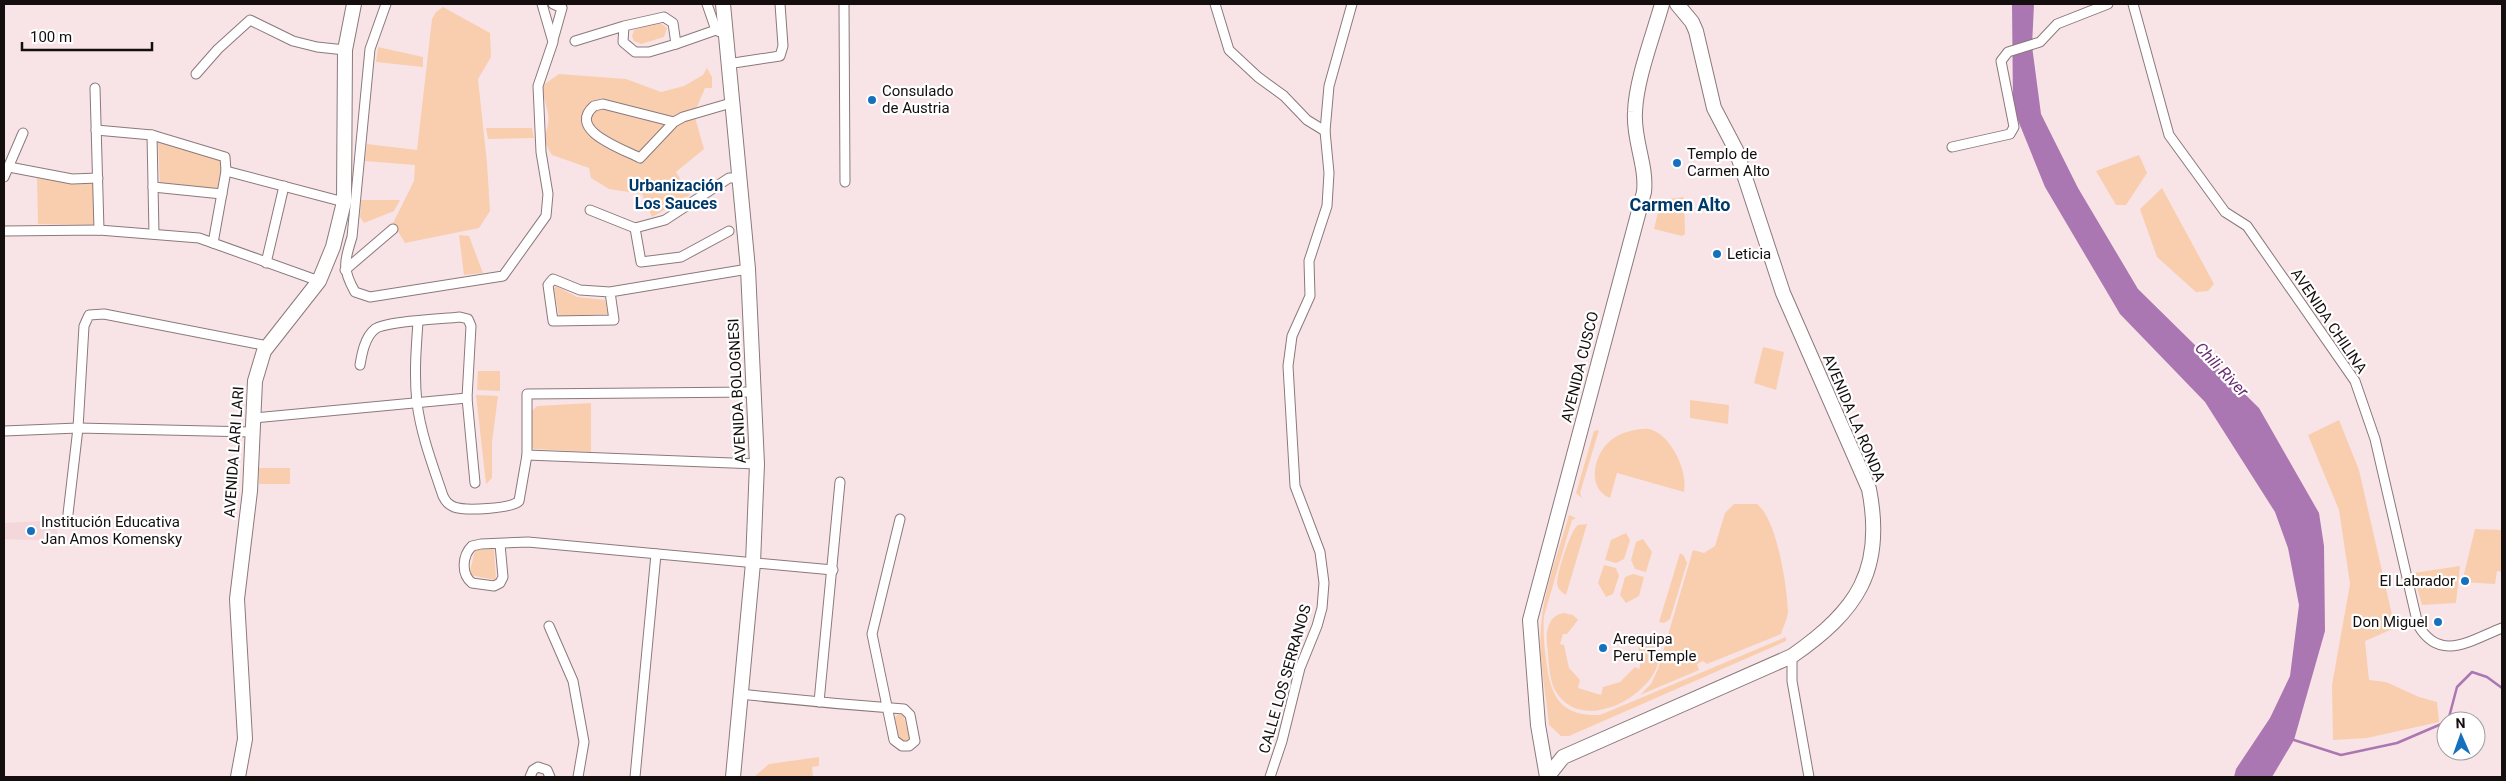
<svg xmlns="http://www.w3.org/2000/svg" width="2506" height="781" viewBox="0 0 2506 781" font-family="Roboto,sans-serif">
  <rect width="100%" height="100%" fill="#f8e4e6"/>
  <polygon fill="#f4d7da" points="59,520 56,541 4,539 4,523"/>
  <g fill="#f9ceae">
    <polygon points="443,7 490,33 491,57 478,79 487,163 490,211 479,228 405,243 393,223 414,181 415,165 365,161 367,144 417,150 432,19 436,12"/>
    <polygon points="659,22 667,28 664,37 641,44 634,41 632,36 634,30"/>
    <polygon points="378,47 423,57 423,67 376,62"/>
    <path d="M707,68L712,77V88H705L694,114L704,149L676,172L690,195L652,217L642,194L609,189L591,178L589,168L552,155C538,134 551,132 548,113C546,104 543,95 542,86L559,74L626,79L661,92L684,86L703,75Z"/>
    <polygon points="486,128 532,128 534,138 488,139"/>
    <polygon points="158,141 220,160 222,165 217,189 160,184"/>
    <polygon points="2139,155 2147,173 2126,205 2116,205 2096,171"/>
    <polygon points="37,178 68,183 93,183 94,225 38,224"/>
    <polygon points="2162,188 2214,284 2208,291 2196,292 2157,257 2140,209"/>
    <polygon points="1684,197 1685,234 1682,236 1654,229 1661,200"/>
    <polygon points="361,200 400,200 394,211 364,223 360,217"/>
    <polygon points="459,235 469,236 483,273 464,275"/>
    <polygon points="556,286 577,297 605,300 608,314 559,316 554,288"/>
    <polygon points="1763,347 1784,352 1776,390 1754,383"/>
    <polygon points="478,371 500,371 500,391 477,390"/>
    <polygon points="476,395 498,396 492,442 492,478 486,484"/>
    <polygon points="1690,400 1729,405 1728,424 1690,418"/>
    <polygon points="591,403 591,452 535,449 531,447 532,411 537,406"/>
    <polygon points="2339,420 2359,470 2395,628 2365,641 2369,680 2386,682 2419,697 2437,702 2439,722 2367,738 2333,740 2332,685 2350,584 2339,510 2308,435"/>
    <path d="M1649,429C1671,434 1688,471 1684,492L1617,473L1610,498C1587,489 1593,456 1609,442C1618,433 1637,428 1649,429Z"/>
    <polygon points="1599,430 1580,493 1582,498 1576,493 1594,431"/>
    <rect x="259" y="468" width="31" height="16"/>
    <path d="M1734,504H1757C1777,519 1787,586 1788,611C1788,618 1783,627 1781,634L1707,664L1703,661L1697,664L1699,670L1640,695L1651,684L1658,669L1693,550L1704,553L1715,546L1725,513Z"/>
    <path d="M1569,515L1576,518L1572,520L1544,616C1543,631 1544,644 1546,659C1550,694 1559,717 1600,715L1786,637V641L1569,736H1561L1549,725C1546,692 1538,658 1541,626C1544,588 1559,551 1569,515Z"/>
    <path d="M1587,524L1566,595C1561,592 1558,589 1557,583C1557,573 1570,531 1578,525Z"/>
    <polygon points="2475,529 2502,530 2502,572 2497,571 2495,584 2462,582"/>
    <polygon points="1626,533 1630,540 1624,559 1616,563 1605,560 1611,540"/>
    <polygon points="1643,539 1652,552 1646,572 1635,569 1631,560 1636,542"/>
    <polygon points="494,549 496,580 469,575 475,550"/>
    <polygon points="1680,553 1684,556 1687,563 1670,619 1664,623 1659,622"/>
    <polygon points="1604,565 1616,568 1619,576 1613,594 1606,597 1598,583"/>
    <polygon points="2460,566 2456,603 2422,605 2413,573"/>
    <polygon points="1633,574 1644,577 1639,596 1626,603 1620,595 1625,577"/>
    <path d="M1563,613L1573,615L1578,620L1567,634H1563L1560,644L1564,645L1569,668L1580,680L1578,688L1601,695L1603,687L1620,682L1635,667L1639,669L1643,655L1639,654L1638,638L1648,637L1656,643C1677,681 1587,742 1556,692C1548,679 1549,658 1547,643C1546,629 1549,616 1563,613Z"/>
    <polygon points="903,714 910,739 907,743 899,740 895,718 897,715"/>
    <polygon points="819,757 819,766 812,767 813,777 754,777 769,764"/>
  </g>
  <polygon fill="#ab77b2" points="2012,4 2034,4 2032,46 2041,114 2078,188 2138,289 2259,408 2319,513 2324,546 2325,631 2294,740 2272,777 2234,777 2236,769 2270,718 2290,676 2299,605 2288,548 2275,512 2205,402 2120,314 2045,187 2013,108"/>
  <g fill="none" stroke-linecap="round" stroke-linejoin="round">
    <g stroke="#ab77b2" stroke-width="2.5">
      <polyline points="2448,721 2457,687 2472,672 2487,677 2502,688"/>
      <polyline points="2294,740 2341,755 2397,743 2446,722"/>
    </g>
    <defs>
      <g id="street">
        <path d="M386,4L370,49L352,237C344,262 342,269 355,292L370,297L503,276L546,216L548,194L541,152L538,86L553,42L542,4"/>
        <polyline points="553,4 562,8 553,40"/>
        <polyline points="707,4 716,30 720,32"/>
        <polyline points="844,4 845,182"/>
        <polyline points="1215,4 1229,50 1258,77 1284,96 1307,120 1325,131"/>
        <path d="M2133,4L2169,135L2225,212L2247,226L2355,381L2375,439L2418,625C2440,663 2471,640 2502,628"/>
        <polyline points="575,41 624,26 664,17 673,23 676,44 649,52 635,52 623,42 624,26"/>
        <polyline points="676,44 716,30"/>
        <polyline points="727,64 780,56 783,46 780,4"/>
        <polyline points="196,74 218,49 250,20 293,41 317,47 345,50"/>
        <polyline points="95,88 99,230"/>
        <path d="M674,122L603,104L594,106C566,130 623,149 640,158L674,122L683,117L731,103"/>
        <polyline points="96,130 152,135 225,157 226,171 213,243"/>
        <polyline points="152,135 154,234"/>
        <polyline points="1952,147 2010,134 2014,127 2001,61 2008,52 2040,42 2057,24 2108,4"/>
        <polyline points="9,167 72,179 98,178"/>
        <polyline points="226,171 344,202"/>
        <polyline points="4,177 23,133"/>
        <polyline points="153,187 222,194"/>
        <polyline points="590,210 635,228 665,220 729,178 738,178"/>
        <polyline points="635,228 641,262 681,257 729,231"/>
        <polyline points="4,231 99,230 199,238 319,281"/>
        <polyline points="266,263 284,186"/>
        <polyline points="345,270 393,229"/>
        <polyline points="610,292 614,320 553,321 548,285 553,279 580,290 610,292 748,269"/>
        <path d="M418,322C416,349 414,376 417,403C421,435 433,466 443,496C446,502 448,504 454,507C465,511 511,509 519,501L527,455V394L754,392"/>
        <path d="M360,365C362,353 365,337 375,329C386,321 444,319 460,317L468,319L471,326L467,398L475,483"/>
        <polyline points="253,418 467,398"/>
        <polyline points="4,431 78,428 252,432"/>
        <polyline points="527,455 757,464"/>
        <polyline points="68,514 78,428 84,326 89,315 104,314 268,346"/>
        <path d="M500,544L503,577L500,583L494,586L472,583C461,574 462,556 472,546L481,544L528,542L833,570"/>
        <polyline points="549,626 573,681 584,742 578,777"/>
        <polyline points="1792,656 1792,681 1809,777"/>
        <path d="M740,694C795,700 850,705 904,709L910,715L915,741L909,746H902L894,740L872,634L900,519"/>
        <polyline points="819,702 840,482"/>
        <polyline points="530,777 533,770 538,767 547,770 550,777"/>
        <polyline points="635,777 656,554"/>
        <polyline points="1270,777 1282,741 1300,668 1317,626 1322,608 1324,583 1320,552 1295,486 1288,366 1292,336 1310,296 1309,261 1327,206 1329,173 1325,131 1329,86 1352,4"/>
      </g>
      <g id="secondary">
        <polyline points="723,4 748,269 757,464 753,563 733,777"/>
        <path d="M1548,776L1563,757L1792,656C1857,611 1885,570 1869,489L1783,293L1736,150L1714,108L1696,31L1692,22L1677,4"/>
        <polyline points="238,777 245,739 237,599 250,491 255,381 264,351 319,281 333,247 344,202 345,50 354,4"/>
        <path d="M1547,777L1538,725L1530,620L1644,192C1647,165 1633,140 1635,112C1636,80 1653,36 1662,4"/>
      </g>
    </defs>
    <use href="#street" stroke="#8b797b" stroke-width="11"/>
    <use href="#secondary" stroke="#8b797b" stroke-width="16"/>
    <use href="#street" stroke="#fff" stroke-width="9"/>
    <use href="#secondary" stroke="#fff" stroke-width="14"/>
  </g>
  <g fill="#1570bd" stroke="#fff" stroke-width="2">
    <circle cx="872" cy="100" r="5"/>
    <circle cx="1677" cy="163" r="5"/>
    <circle cx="1717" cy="254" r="5"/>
    <circle cx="31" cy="531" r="5"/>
    <circle cx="2465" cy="581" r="5"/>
    <circle cx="2438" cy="622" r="5"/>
    <circle cx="1603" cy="648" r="5"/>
  </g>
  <g text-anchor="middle" stroke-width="4.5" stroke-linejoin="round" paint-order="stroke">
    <g font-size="15" fill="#140e0f" stroke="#fff" text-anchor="start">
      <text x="882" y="96">Consulado<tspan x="882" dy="17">de Austria</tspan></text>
      <text x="1687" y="159">Templo de<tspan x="1687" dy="17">Carmen Alto</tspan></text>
      <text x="1727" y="259">Leticia</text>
      <text x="41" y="527">Institución Educativa<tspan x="41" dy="17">Jan Amos Komensky</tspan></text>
      <text x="2455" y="586" text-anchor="end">El Labrador</text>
      <text x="2428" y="627" text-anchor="end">Don Miguel</text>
      <text x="1613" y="644">Arequipa<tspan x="1613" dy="17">Peru Temple</tspan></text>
    </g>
    <g font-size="15" fill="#140e0f" stroke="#fff">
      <text transform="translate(2329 321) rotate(56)" y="5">AVENIDA CHILINA</text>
      <text transform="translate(1580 367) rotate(-76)" y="5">AVENIDA CUSCO</text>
      <text transform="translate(737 391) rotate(-93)" y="5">AVENIDA BOLOGNESI</text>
      <text transform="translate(1854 418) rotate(67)" y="5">AVENIDA LA RONDA</text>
      <text transform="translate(234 452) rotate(-86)" y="5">AVENIDA LARI LARI</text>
      <text transform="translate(1285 679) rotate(-74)" y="5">CALLE LOS SERRANOS</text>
    </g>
    <g font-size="16" font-weight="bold" fill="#003a6a" stroke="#fff">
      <text x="676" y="191">Urbanización<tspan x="676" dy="18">Los Sauces</tspan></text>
    </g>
    <g font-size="16" font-style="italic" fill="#6a2b73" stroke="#fff">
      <text transform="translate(2222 369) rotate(46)" y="6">Chili River</text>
    </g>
    <g font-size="18" font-weight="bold" fill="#003a6a" stroke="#fff">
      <text x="1680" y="211">Carmen Alto</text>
    </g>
  </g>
  <rect width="2506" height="781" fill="none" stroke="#140e0f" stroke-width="10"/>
  <g transform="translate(2461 736) rotate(358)"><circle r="24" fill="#ffffff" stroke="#a19f9f"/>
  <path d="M0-4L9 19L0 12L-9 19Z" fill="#1570bd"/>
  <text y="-8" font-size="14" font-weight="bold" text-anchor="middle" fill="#140e0f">N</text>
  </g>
  <path d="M22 42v8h130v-8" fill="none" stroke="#140e0f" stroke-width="2.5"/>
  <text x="30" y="42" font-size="15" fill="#140e0f" stroke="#ffffff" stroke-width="4" paint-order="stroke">100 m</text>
</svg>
